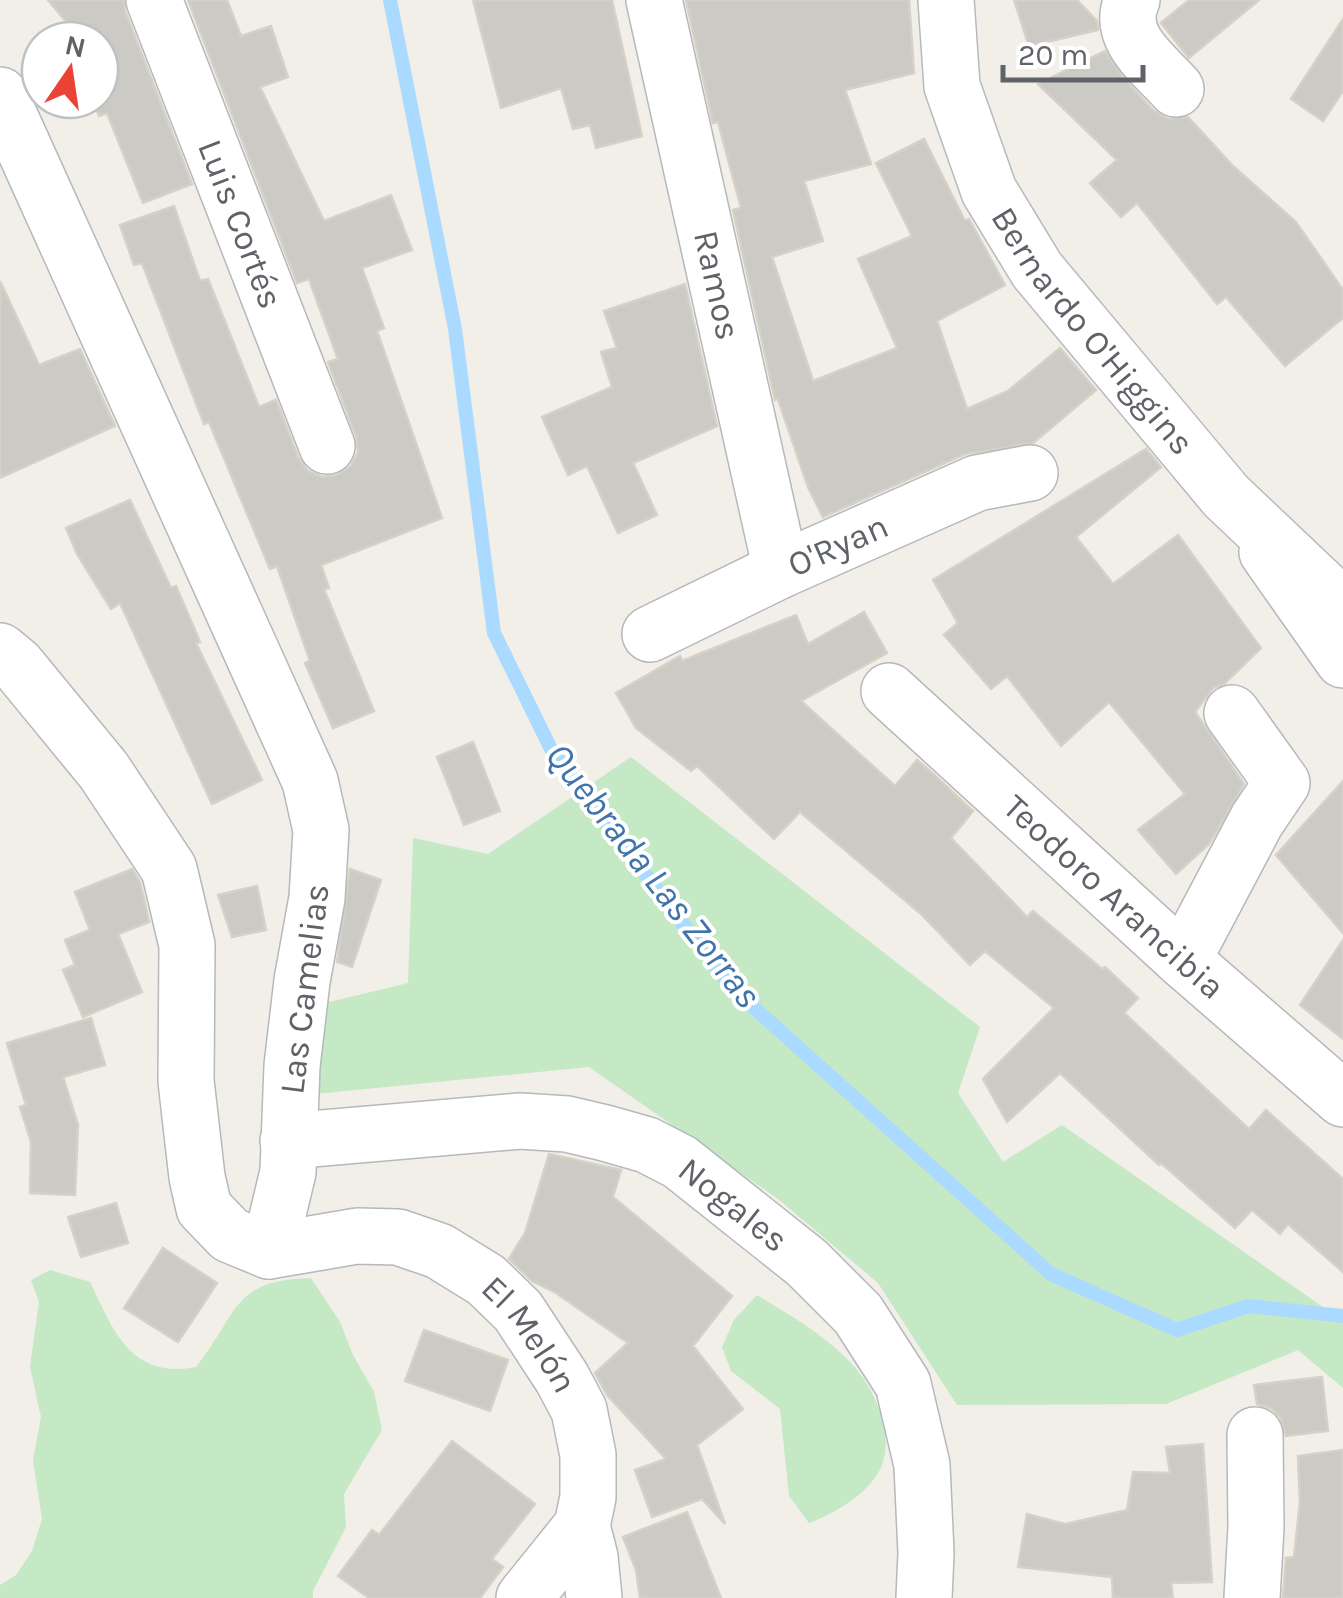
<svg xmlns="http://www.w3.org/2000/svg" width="1343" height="1598" viewBox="0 0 1343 1598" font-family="Karla,sans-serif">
  <rect width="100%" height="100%" fill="#f1efe8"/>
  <g fill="#c5e8c5">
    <polygon points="631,757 980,1027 958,1093 1003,1162 1062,1125 1343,1321 1343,1388 1298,1350 1166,1404 957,1405 878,1283 778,1199 589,1067 305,1095 309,1007 408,983 413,838 488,854"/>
    <path d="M50,1270L90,1282C114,1332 131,1379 196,1367C239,1313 231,1280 311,1278L340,1322L353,1355L374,1392L382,1430L344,1494L346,1527L313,1591V1598H0V1585L16,1575L32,1551L42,1519L33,1460L41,1417L30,1367L39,1302L31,1280Z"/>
    <path d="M757,1295C789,1315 820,1332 847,1359C872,1383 895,1430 882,1465C872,1492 834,1514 809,1523L789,1496L780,1409L731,1371L722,1347L734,1320Z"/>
  </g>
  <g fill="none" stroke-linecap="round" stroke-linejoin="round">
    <polyline stroke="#aadaff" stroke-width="14" points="390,0 455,329 494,633 552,751 731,987 1051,1274 1177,1330 1248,1306 1343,1316"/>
  </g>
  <g fill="#cccac5" stroke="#d6d1c6" stroke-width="2.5">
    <polygon points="48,0 124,0 125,11 192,184 143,203 107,113 99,116 93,100 100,100 100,40 71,40 79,37"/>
    <polygon points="188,0 227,0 241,36 271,26 288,77 260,87 324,221 391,195 412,250 362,268 384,328 377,331 442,518 321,565 329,588 324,589 374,711 333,728 305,663 310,661 277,566 270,569 209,422 204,424 142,263 134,265 120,225 174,206 200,281 208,279 259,407 276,400 298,457 308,471 323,477 337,475 351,466 358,452 356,436 328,362 338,359 309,279 297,283"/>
    <polygon points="473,0 612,0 642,136 596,148 590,125 573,129 561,88 501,108"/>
    <polygon points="686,0 909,0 914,73 845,90 871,164 804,181 823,241 772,257 813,381 897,348 858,259 912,236 876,163 924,139 965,221 969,219 1005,285 937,321 967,409 1008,391 1060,348 1096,390 1033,443 965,454 823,517 808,487 778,399 775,400 733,210 741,208 718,122 713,123"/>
    <polygon points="1014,0 1077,0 1097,21 1098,30 1029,46"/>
    <polygon points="1189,0 1259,0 1189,58 1161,23"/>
    <polygon points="1343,19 1343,91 1323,121 1291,99"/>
    <polygon points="1105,51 1124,79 1153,110 1168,119 1188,117 1233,166 1296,222 1343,290 1343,318 1285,366 1226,297 1217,304 1137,203 1121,217 1090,183 1117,160 1038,84"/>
    <polygon points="0,281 39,365 80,349 115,426 0,478"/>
    <polygon points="685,284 717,426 633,463 657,515 618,533 587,466 568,475 542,417 612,387 601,352 617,348 604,311"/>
    <polygon points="1146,449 1161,467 1076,537 1113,584 1178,535 1261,648 1224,684 1213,688 1195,712 1244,784 1209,844 1176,874 1138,830 1185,794 1109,702 1061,746 1007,676 991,689 944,635 958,623 933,580"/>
    <polygon points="130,500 171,588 176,586 200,642 196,643 262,780 212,804 120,603 111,609 77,554 66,528"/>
    <polygon points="864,612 887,653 801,701 895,786 917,760 931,772 973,811 951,838 1027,917 1033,911 1102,969 1105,967 1138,998 1124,1013 1249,1129 1266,1110 1343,1179 1343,1272 1288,1224 1280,1234 1252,1210 1235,1228 1161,1163 1159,1165 1060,1073 1007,1122 983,1079 1054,1008 985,951 970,965 921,914 800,812 774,839 697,766 691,771 636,728 616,693 680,656 682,661 796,615 808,644"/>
    <polygon points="473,742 500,811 464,825 437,757"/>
    <polygon points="1343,781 1343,933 1276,855"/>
    <polygon points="132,869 140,882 149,922 118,934 142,992 83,1017 63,970 75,965 65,940 90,930 75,892"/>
    <polygon points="350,869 381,880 352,967 337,962"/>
    <polygon points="257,886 266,930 232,937 218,895"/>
    <polygon points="1343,940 1343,1039 1300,1005"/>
    <polygon points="91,1018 105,1065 63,1077 78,1125 75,1195 30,1193 31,1142 20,1107 26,1105 7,1043"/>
    <polygon points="549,1154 621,1170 613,1197 732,1296 693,1346 743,1409 697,1445 725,1524 702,1499 652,1517 635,1470 666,1459 607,1395 595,1373 628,1343 556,1293 532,1281 509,1259 525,1233"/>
    <polygon points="116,1203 128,1243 81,1257 68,1217"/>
    <polygon points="163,1248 217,1283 178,1342 124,1308"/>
    <polygon points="424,1330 508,1360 490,1411 405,1381"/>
    <polygon points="1322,1377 1328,1431 1286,1436 1281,1418 1271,1408 1257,1404 1254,1385"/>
    <polygon points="452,1441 535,1504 492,1559 503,1567 480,1598 369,1598 338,1576 372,1530 379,1535"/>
    <polygon points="1203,1444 1212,1582 1171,1583 1173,1598 1113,1598 1112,1577 1018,1567 1027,1514 1065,1524 1127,1510 1133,1472 1170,1473 1166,1447"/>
    <polygon points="1343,1450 1343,1598 1283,1598 1286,1558 1294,1557 1300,1502 1298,1456"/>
    <polygon points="687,1512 721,1598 640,1598 636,1570 623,1537"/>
  </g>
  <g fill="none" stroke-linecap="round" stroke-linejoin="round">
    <defs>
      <g id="street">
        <path id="s1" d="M154,0L327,446"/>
        <path id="s2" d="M654,0L781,570"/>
        <path d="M1132,0C1115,37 1154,64 1176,89"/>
        <polyline points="0,95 310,781 321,830 317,898 302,981 292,1066 288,1172 269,1251"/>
        <polyline points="1267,552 1343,660"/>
        <path id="s3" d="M650,634L781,570L977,483L1030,473"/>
        <path id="s4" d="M0,651L17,665L104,771L169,869L187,945L186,1081L197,1177L204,1208L230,1235L269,1251L357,1236L398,1237L439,1251L486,1280L518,1311L562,1378L579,1410L588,1455V1497L582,1526L524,1598"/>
        <path id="s5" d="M889,691L1183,960L1343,1099"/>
        <polyline points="1183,960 1257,820 1282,783 1232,713"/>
        <path id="s6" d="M288,1141L520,1121L567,1124L605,1133L647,1145L680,1162L807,1263L858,1314L903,1384L922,1465L926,1553L924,1598"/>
        <polyline points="582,1526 590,1557 594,1598"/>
        <polyline points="1252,1598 1256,1527 1255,1435"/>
      </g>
      <g id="secondary">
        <path id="s7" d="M946,0L952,86L989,191L1037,270L1226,496L1343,607"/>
      </g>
    </defs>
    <use href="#street" stroke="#b5b8bc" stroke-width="58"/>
    <use href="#secondary" stroke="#b6babf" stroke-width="58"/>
    <use href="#street" stroke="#fff" stroke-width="55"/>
    <use href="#secondary" stroke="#fff" stroke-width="55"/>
  </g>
  <g text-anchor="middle" stroke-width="8" stroke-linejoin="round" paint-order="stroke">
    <g font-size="35" fill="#5f6368" stroke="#fff">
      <text dy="12" stroke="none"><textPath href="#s1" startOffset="240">Luis Cortés</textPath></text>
      <text dy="12" stroke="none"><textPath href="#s2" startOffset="292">Ramos</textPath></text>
      <text dy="12" stroke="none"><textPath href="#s7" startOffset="372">Bernardo O'Higgins</textPath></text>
      <text dy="12" stroke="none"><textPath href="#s3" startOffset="208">O'Ryan</textPath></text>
      <text dy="12" stroke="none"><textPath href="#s5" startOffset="305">Teodoro Arancibia</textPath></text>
      <text transform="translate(304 989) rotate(-83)" y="12">Las Camelias</text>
      <text dy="12" stroke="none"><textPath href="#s6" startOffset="468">Nogales</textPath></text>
      <text dy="12" stroke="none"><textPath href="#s4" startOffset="998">El Melón</textPath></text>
    </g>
    <g font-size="38" font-style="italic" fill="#4174aa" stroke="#fff">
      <text transform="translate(654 875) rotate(52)" y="13">Quebrada Las Zorras</text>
    </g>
  </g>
  <g transform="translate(70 70) rotate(13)"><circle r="48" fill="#ffffff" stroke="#bfc1c3" stroke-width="2.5"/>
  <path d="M0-8L18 38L0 25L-18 38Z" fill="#ea4335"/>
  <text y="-15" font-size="28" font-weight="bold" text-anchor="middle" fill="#5f6368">N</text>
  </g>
  <path d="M1003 65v15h140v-15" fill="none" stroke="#5f6368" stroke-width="5"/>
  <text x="1018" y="65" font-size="30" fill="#5f6368" stroke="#ffffff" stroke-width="8" paint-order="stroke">20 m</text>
</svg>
